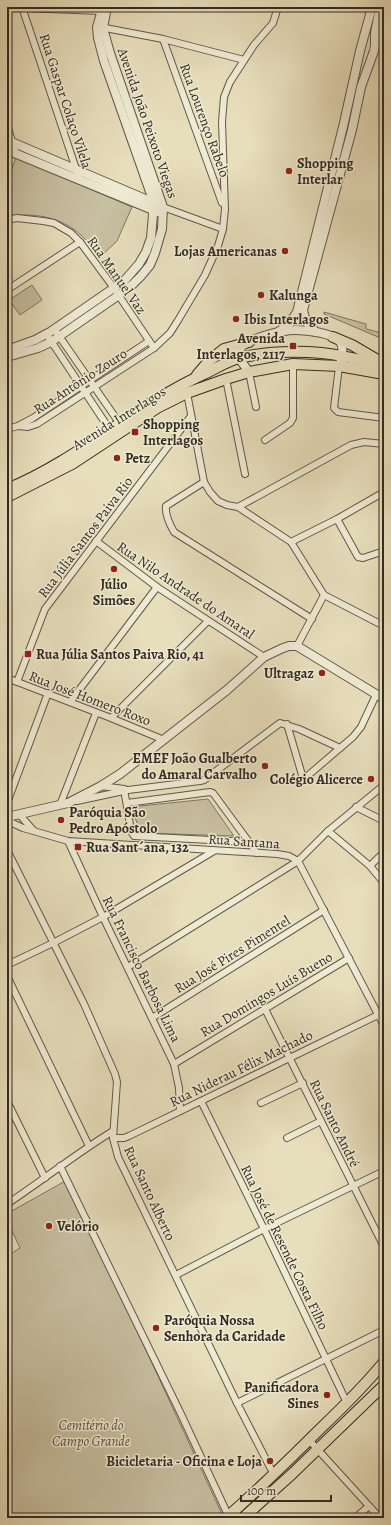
<svg xmlns="http://www.w3.org/2000/svg" width="391" height="1525" viewBox="0 0 391 1525" font-family="Alegreya,serif">
  <rect width="100%" height="100%" fill="#e7debc"/>
  <filter id="stains"><feTurbulence type="fractalNoise" baseFrequency=".005" numOctaves="4"/><feColorMatrix values="0 0 0 0 .2 0 0 0 0 .09 0 0 0 0 .02 0 0 0 .5 -.17"/></filter>
  <radialGradient id="worn" r=".72"><stop offset=".6" stop-color="#630" stop-opacity="0"/><stop offset="1" stop-color="#630" stop-opacity=".3"/></radialGradient>
  <g fill="#c8c0a2" stroke="#7e7662">
    <path d="M16,157L132,207L117,241L100,257C94,250 88,242 82,236C60,216 35,213 7,216V183Z"/>
    <polygon points="32,285 42,300 20,315 9,300"/>
    <polygon points="324,312 366,324 366,329 382,333 383,328 384,334 378,337 324,314"/>
    <polygon points="208,799 234,836 141,833 131,807"/>
    <polygon points="67,1180 222,1514 218,1518 7,1518 7,1256 20,1248 7,1220 10,1212"/>
  </g>
  <g fill="none" stroke-linecap="round" stroke-linejoin="round">
    <defs>
      <g id="minor">
        <polyline points="22,7 80,181"/>
        <polyline points="22,8 102,11"/>
        <polyline points="100,27 163,39 244,60"/>
        <polyline points="163,39 222,203"/>
        <polyline points="7,125 16,154"/>
        <polyline points="163,207 223,229"/>
        <polyline points="7,220 17,218 43,221 54,223 71,233 80,242 111,284 154,348"/>
        <polyline points="7,290 80,242"/>
        <polyline points="57,333 120,424"/>
        <polyline points="49,338 110,430"/>
        <polyline points="339,366 334,408 338,412 384,418"/>
        <polyline points="249,372 256,407"/>
        <polyline points="226,379 245,474"/>
        <polyline points="187,393 204,482 210,492 218,501 227,505 238,507 291,542 324,595 297,646"/>
        <polyline points="18,426 28,427 37,424 154,348 170,333 177,322 205,275 218,246 223,229 225,209 222,122 224,97 230,82 254,45 273,23 278,7"/>
        <polyline points="7,429 18,426 33,418 149,341"/>
        <polyline points="265,440 290,423 293,418 293,364"/>
        <path d="M204,482L166,506C165,514 170,525 174,532L312,619"/>
        <polyline points="238,507 351,445 364,442 384,444"/>
        <polyline points="337,519 358,557 363,558 384,551"/>
        <polyline points="96,541 157,587 264,657"/>
        <polyline points="291,542 337,519 384,492"/>
        <polyline points="324,595 384,626"/>
        <polyline points="7,678 111,718 164,740"/>
        <polyline points="17,682 45,609 191,416"/>
        <polyline points="70,702 157,587"/>
        <polyline points="111,718 208,621"/>
        <polyline points="287,724 302,775 305,778 353,737 361,727 376,695"/>
        <polyline points="101,786 124,789"/>
        <polyline points="124,789 131,831 134,836 249,842"/>
        <polyline points="77,801 128,790 200,781 204,780 280,723 299,729 340,748"/>
        <polyline points="7,803 48,693"/>
        <polyline points="127,803 210,792 213,793 257,853"/>
        <polyline points="60,805 96,713"/>
        <polyline points="356,807 384,821"/>
        <polyline points="19,814 33,830"/>
        <polyline points="8,817 10,822 23,828 68,841 277,854 289,856 298,861 384,1026"/>
        <polyline points="328,831 370,866 384,883"/>
        <polyline points="68,841 103,917 174,1064 179,1088 180,1111"/>
        <polyline points="7,850 84,1004 115,1074 117,1082 113,1138 118,1157 237,1403 274,1475"/>
        <polyline points="370,866 384,852"/>
        <polyline points="7,965 53,943 103,917 214,851"/>
        <polyline points="128,967 298,861 328,831 384,785"/>
        <polyline points="7,976 89,1146"/>
        <polyline points="265,1009 384,1247"/>
        <polyline points="152,1018 324,910"/>
        <polyline points="174,1064 349,958"/>
        <polyline points="7,1101 45,1178"/>
        <polyline points="201,1101 264,1229 347,1403"/>
        <polyline points="261,1103 303,1083"/>
        <polyline points="113,1138 124,1138 129,1136 378,1015"/>
        <polyline points="287,1138 321,1121"/>
        <polyline points="60,1166 181,1414 228,1515"/>
        <path d="M7,1204C43,1180 77,1153 113,1131"/>
        <polyline points="176,1275 264,1229 384,1171"/>
        <polyline points="237,1403 384,1330"/>
        <polyline points="309,1440 380,1518"/>
        <polyline points="355,1518 369,1506"/>
      </g>
      <g id="tertiary">
        <polyline points="7,140 157,204"/>
        <polyline points="7,150 158,212"/>
        <polyline points="316,332 306,322 303,310 352,130 361,87 374,51 375,45 375,33 380,7"/>
        <polyline points="277,333 289,324 297,312 343,127 360,51 372,7"/>
        <polyline points="7,350 35,340 50,332 124,281 139,264 146,252 151,238 154,203 104,61 98,38 97,27 101,13"/>
        <polyline points="7,357 38,348 51,342 119,295 132,285 141,276 150,265 155,253 162,229 163,207 110,53 103,28 107,7"/>
        <path d="M249,372L241,361L238,352C242,339 283,330 296,330C307,330 333,333 340,342C344,346 342,355 341,360"/>
        <polyline points="7,817 68,803 101,786 120,774 227,690 264,657 283,648 289,646 297,646 384,699"/>
      </g>
      <g id="primary">
        <polyline points="333,337 352,345 381,362"/>
        <polyline points="197,375 209,361 224,349 249,342"/>
        <path d="M7,489C78,460 134,406 204,374C215,369 227,361 240,358C270,350 315,350 346,357C359,359 371,363 384,367"/>
        <polyline points="7,497 72,464 157,408 187,393 226,379 249,372 293,364 339,366 384,374"/>
        <path d="M226,1518C259,1489 290,1459 321,1428C343,1407 365,1385 384,1362"/>
        <polyline points="243,1518 292,1474 384,1385"/>
      </g>
    </defs>
    <use href="#minor" stroke="#605848" stroke-width="8"/>
    <use href="#tertiary" stroke="#605848" stroke-width="10"/>
    <use href="#primary" stroke="#332b21" stroke-width="12"/>
    <use href="#minor" stroke="#efead3" stroke-width="6"/>
    <use href="#tertiary" stroke="#efead3" stroke-width="8"/>
    <use href="#primary" stroke="#e7debc" stroke-width="10"/>
  </g>
  <g fill="#8f2418" stroke="#efead3" stroke-width="1.5">
    <circle cx="289" cy="171" r="4"/>
    <circle cx="285" cy="251" r="4"/>
    <circle cx="261" cy="295" r="4"/>
    <circle cx="236" cy="319" r="4"/>
    <rect x="289" y="342" width="8" height="8" rx="2"/>
    <rect x="131" y="428" width="8" height="8" rx="2"/>
    <circle cx="117" cy="458" r="4"/>
    <circle cx="114" cy="569" r="4"/>
    <rect x="24" y="650" width="8" height="8" rx="2"/>
    <circle cx="322" cy="673" r="4"/>
    <circle cx="265" cy="766" r="4"/>
    <circle cx="371" cy="779" r="4"/>
    <circle cx="61" cy="820" r="4"/>
    <rect x="74" y="843" width="8" height="8" rx="2"/>
    <circle cx="49" cy="1226" r="4"/>
    <circle cx="156" cy="1328" r="4"/>
    <circle cx="327" cy="1395" r="4"/>
    <circle cx="270" cy="1461" r="4"/>
  </g>
  <g text-anchor="middle" stroke-width="3" stroke-linejoin="round" paint-order="stroke">
    <g font-size="14" fill="#332b21" stroke="#efead3">
      <text transform="translate(66 101) rotate(72)" y="5">Rua Gaspar Colaço Vilela</text>
      <text transform="translate(205 120) rotate(70)" y="5">Rua Lourenço Rabelo</text>
      <text transform="translate(148 123) rotate(71)" y="5">Avenida João Peixoto Viegas</text>
      <text transform="translate(117 275) rotate(55)" y="5">Rua Manuel Vaz</text>
      <text transform="translate(80 381) rotate(-33)" y="5">Rua Antônio Zouro</text>
      <text transform="translate(119 418) rotate(-32)" y="5">Avenida Interlagos</text>
      <text transform="translate(85 537) rotate(-53)" y="5">Rua Júlia Santos Paiva Rio</text>
      <text transform="translate(186 590) rotate(34)" y="5">Rua Nilo Andrade do Amaral</text>
      <text transform="translate(90 698) rotate(21)" y="5">Rua José Homero Roxo</text>
      <text transform="translate(244 841) rotate(4)" y="5">Rua Santana</text>
      <text transform="translate(232 954) rotate(-32)" y="5">Rua José Pires Pimentel</text>
      <text transform="translate(142 969) rotate(64)" y="5">Rua Francisco Barbosa Lima</text>
      <text transform="translate(266 994) rotate(-31)" y="5">Rua Domingos Luís Bueno</text>
      <text transform="translate(241 1068) rotate(-26)" y="5">Rua Niderau Félix Machado</text>
      <text transform="translate(335 1123) rotate(64)" y="5">Rua Santo André</text>
      <text transform="translate(150 1193) rotate(65)" y="5">Rua Santo Alberto</text>
      <text transform="translate(285 1247) rotate(64)" y="5">Rua José de Resende Costa Filho</text>
    </g>
    <g font-size="14" font-weight="bold" fill="#332b21" stroke="#efead3" text-anchor="start">
      <text x="297" y="168">Shopping<tspan x="297" dy="16">Interlar</tspan></text>
      <text x="277" y="256" text-anchor="end">Lojas Americanas</text>
      <text x="269" y="300">Kalunga</text>
      <text x="244" y="324">Ibis Interlagos</text>
      <text x="285" y="343" text-anchor="end">Avenida<tspan x="285" dy="16">Interlagos, 2117</tspan></text>
      <text x="143" y="429">Shopping<tspan x="143" dy="16">Interlagos</tspan></text>
      <text x="125" y="463">Petz</text>
      <text x="114" y="589" text-anchor="middle">Júlio<tspan x="114" dy="16">Simões</tspan></text>
      <text x="36" y="659">Rua Júlia Santos Paiva Rio, 41</text>
      <text x="314" y="678" text-anchor="end">Ultragaz</text>
      <text x="257" y="763" text-anchor="end">EMEF João Gualberto<tspan x="257" dy="16">do Amaral Carvalho</tspan></text>
      <text x="363" y="784" text-anchor="end">Colégio Alicerce</text>
      <text x="69" y="817">Paróquia São<tspan x="69" dy="16">Pedro Apóstolo</tspan></text>
      <text x="86" y="852">Rua Sant´ana, 132</text>
      <text x="57" y="1231">Velório</text>
      <text x="164" y="1325">Paróquia Nossa<tspan x="164" dy="16">Senhora da Caridade</tspan></text>
      <text x="319" y="1392" text-anchor="end">Panificadora<tspan x="319" dy="16">Sines</tspan></text>
      <text x="262" y="1466" text-anchor="end">Bicicletaria - Oficina e Loja</text>
    </g>
    <g font-size="14" font-style="italic" fill="#585041" stroke="#efead3">
      <text x="91" y="1430">Cemitério do<tspan x="91" dy="16">Campo Grande</tspan></text>
    </g>
  </g>
  <rect width="391" height="1525" fill="none" stroke="#e7debc" stroke-width="24"/>
  <rect x="8" y="8" width="375" height="1509" fill="none" stroke="#332b21" stroke-width="2"/>
  <rect x="12" y="12" width="367" height="1501" fill="none" stroke="#332b21"/>
  <path d="M241 1495v6h90v-6" fill="none" stroke="#332b21" stroke-width="2"/>
  <text x="247" y="1495" font-size="12" fill="#332b21" stroke="#efead3" stroke-width="3" paint-order="stroke">100 m</text>
  <rect width="100%" height="100%" filter="url(#stains)"/>
  <rect width="100%" height="100%" fill="url(#worn)"/>
</svg>
